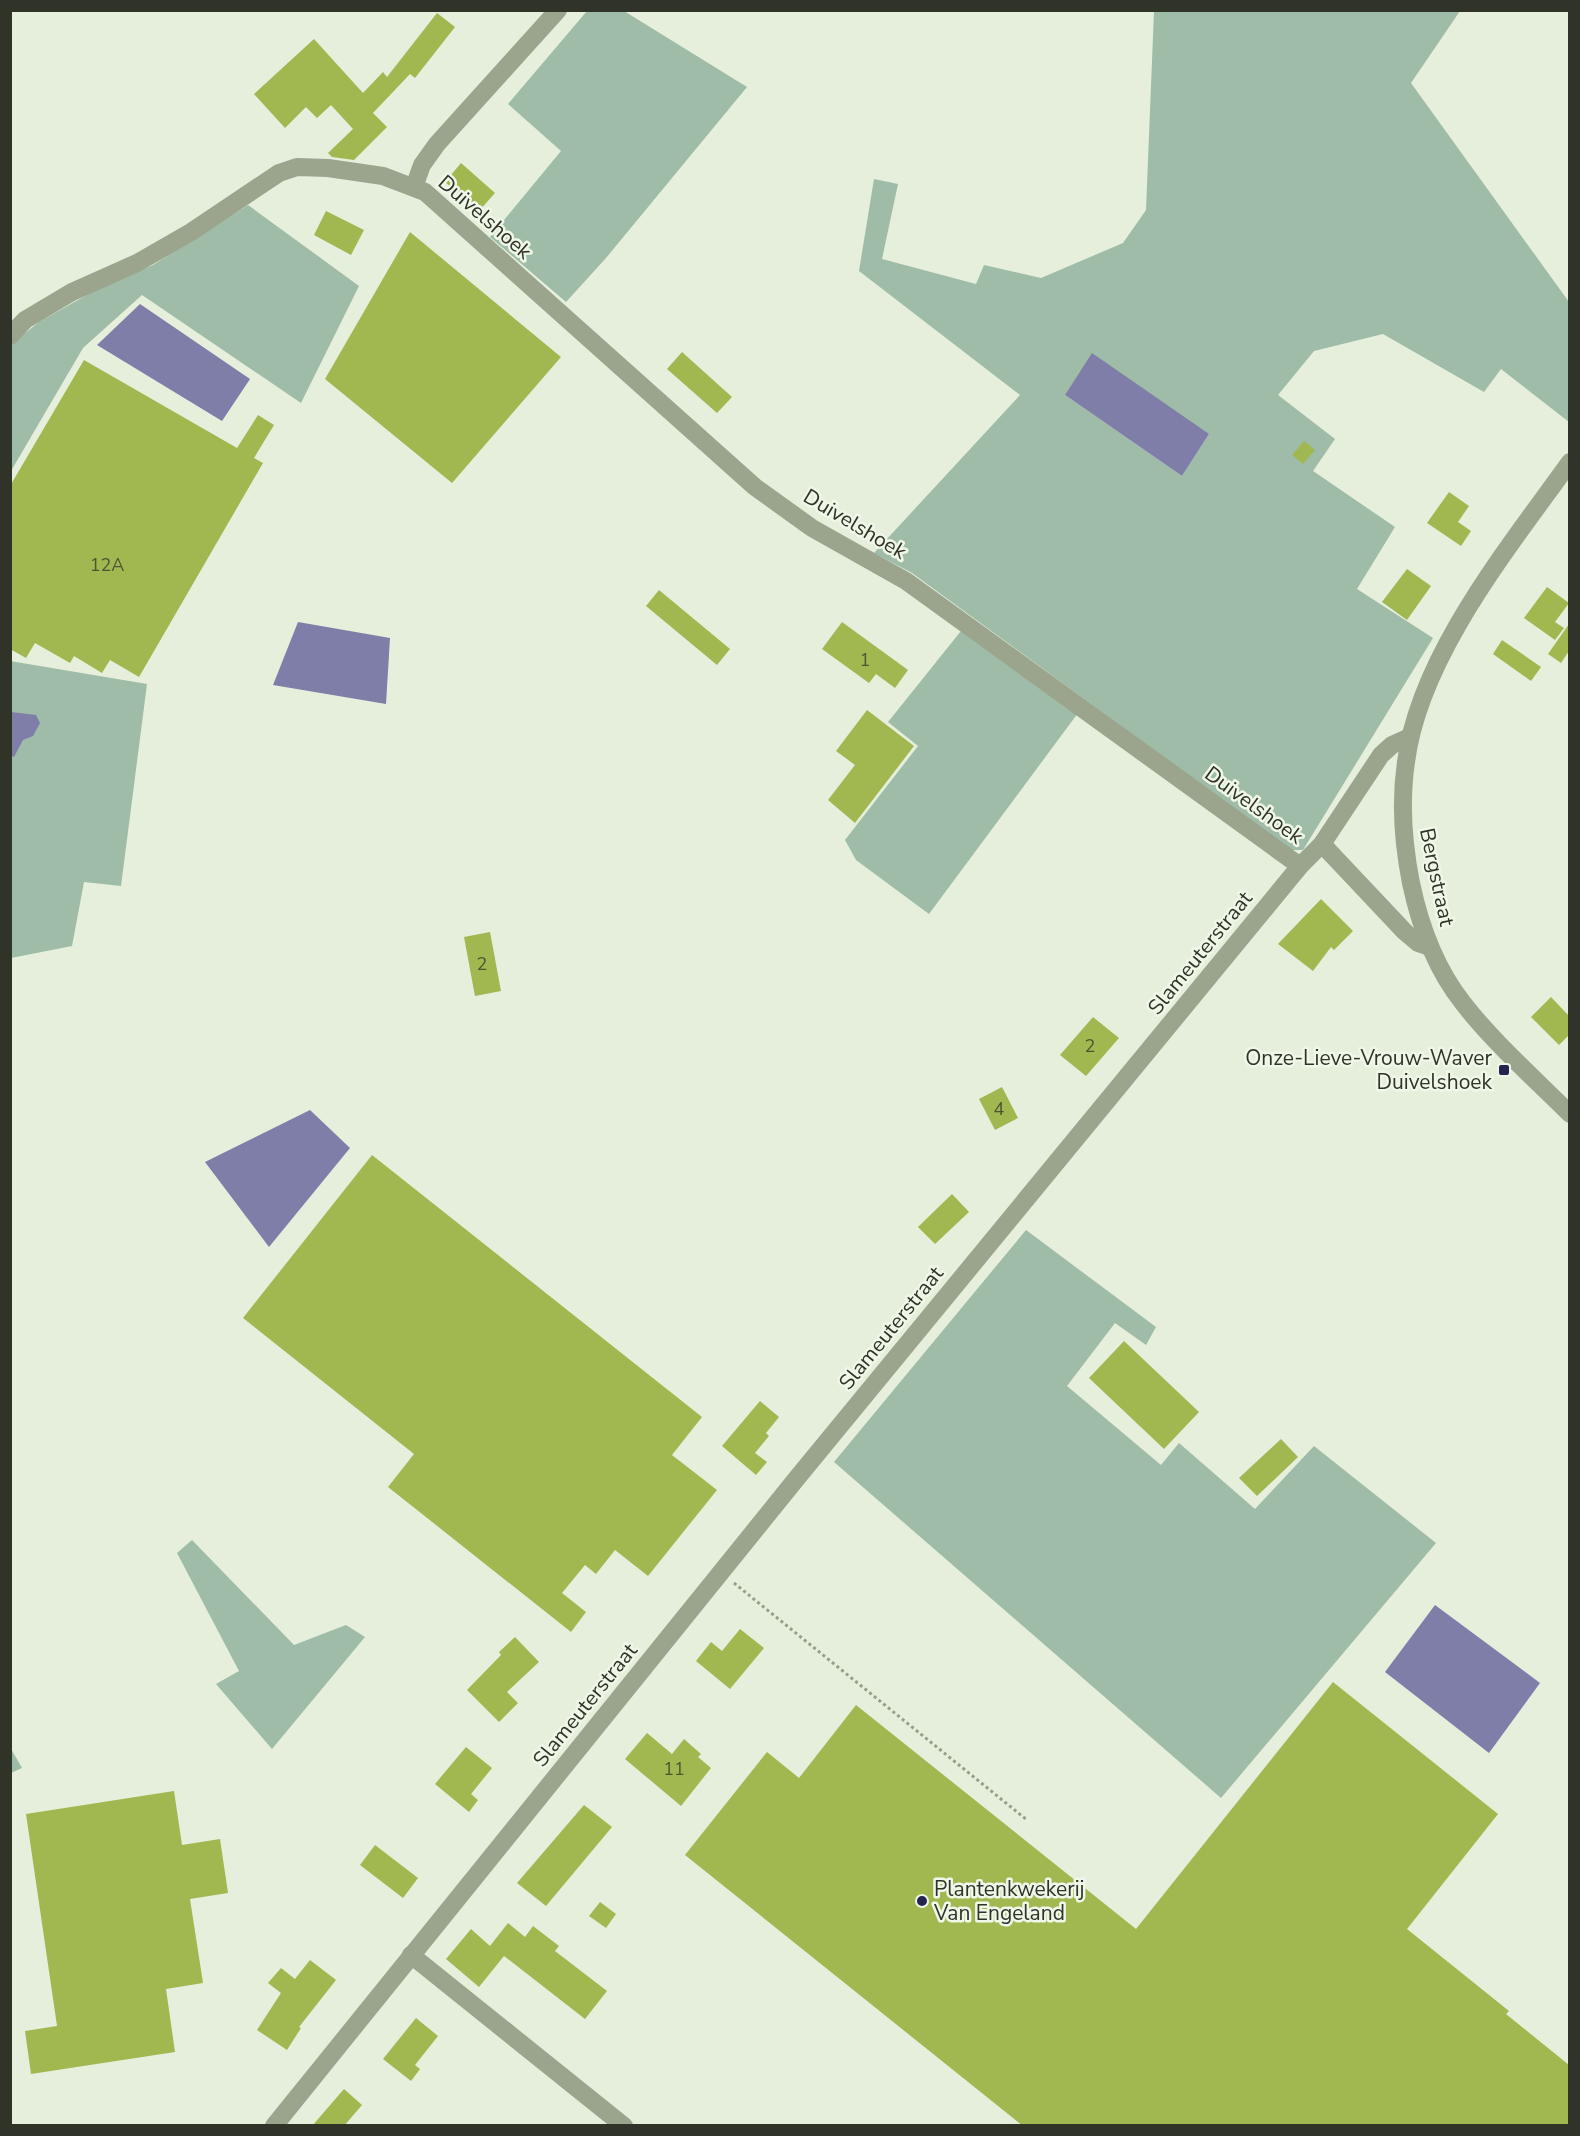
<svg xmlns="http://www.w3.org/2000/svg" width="1580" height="2136" viewBox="0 0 1580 2136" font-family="'Nunito Sans',sans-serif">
  <rect width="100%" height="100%" fill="#e5efdc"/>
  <g fill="#9ebca7" fill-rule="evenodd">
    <polygon points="587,11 624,11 747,87 606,258 566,302 490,237 561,151 508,104"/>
    <path d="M1154,11H1460L1411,83L1569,302V422L1501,369L1484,392L1383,334L1314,351L1278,395L1335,439L1313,471L1395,527L1357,589L1433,638L1303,850H1291L912,573L874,553L1020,395L859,271L874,179L898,184L882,259L976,284L984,265L1041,278L1123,243L1146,210ZM1065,395L1209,434L1182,476Z"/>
    <polygon points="248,205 359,286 301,403 142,295 83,348 11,471 10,346 14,342 39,322 94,291 153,265"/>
    <polygon points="961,631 1078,713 929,914 856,860 845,840 918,746 888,722"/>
    <polygon points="10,661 147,684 121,886 84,882 72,946 11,958"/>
    <polygon points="1026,1230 1156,1327 1146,1345 1115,1323 1067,1386 1161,1465 1179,1443 1255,1509 1314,1446 1436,1543 1221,1798 834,1462"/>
    <polygon points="192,1540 294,1645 346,1625 365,1637 272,1749 216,1684 239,1671 177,1553"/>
    <polygon points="10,1747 22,1768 11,1773 10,1773"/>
  </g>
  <g fill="#7f7ea9">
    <polygon points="140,304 250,379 222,421 97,345"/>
    <polygon points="1092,353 1209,434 1182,476 1065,395"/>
    <polygon points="298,622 390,638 386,704 273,685"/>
    <polygon points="11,712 36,715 40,723 33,736 23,740 14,757 11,756"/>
    <polygon points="310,1110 350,1148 269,1247 205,1162"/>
    <polygon points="1435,1605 1540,1683 1489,1753 1385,1672"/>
  </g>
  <g fill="#a1b851">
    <polygon points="437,13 455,27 415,78 410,74 373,113 387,127 354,160 332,157 328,153 353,129 331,105 317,118 306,107 285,128 254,94 314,39 363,93 383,72 387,77"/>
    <polygon points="461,163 495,193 479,211 445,182"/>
    <polygon points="326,211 364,230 351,255 314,235"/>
    <polygon points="410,232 561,357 452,483 325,379"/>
    <polygon points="682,352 732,397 717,413 667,369"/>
    <polygon points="84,360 237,448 258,415 274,425 254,458 263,463 139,677 110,660 102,673 74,656 70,663 35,643 26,658 10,649 10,486"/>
    <polygon points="1304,441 1315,450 1303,464 1292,455"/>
    <polygon points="1449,492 1469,506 1458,522 1471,531 1461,546 1427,523"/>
    <polygon points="1407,569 1431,586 1407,620 1382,602"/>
    <polygon points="1547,587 1569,603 1555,622 1564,628 1555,640 1524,618"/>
    <polygon points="659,590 730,649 717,665 646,606"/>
    <polygon points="842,622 908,670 895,688 876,674 869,683 822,649"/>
    <polygon points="1569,624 1569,651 1561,663 1548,654"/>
    <polygon points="1502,640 1541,667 1531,681 1493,654"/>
    <polygon points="867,710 914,746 855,823 828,800 855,765 836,751"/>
    <polygon points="1321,899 1353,931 1334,950 1331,947 1313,971 1278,944"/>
    <polygon points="490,932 501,991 475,996 464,937"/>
    <polygon points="1551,997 1569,1016 1569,1035 1559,1045 1531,1017"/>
    <polygon points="1093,1017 1119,1038 1086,1076 1060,1055"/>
    <polygon points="1002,1087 1018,1118 995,1130 979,1099"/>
    <polygon points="372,1155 702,1417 672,1455 717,1490 648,1576 615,1550 596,1574 585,1565 562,1593 586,1612 571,1632 388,1487 414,1454 243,1318"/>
    <polygon points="952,1194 969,1212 935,1244 918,1227"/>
    <polygon points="1124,1341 1199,1412 1164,1449 1089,1378"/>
    <polygon points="760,1401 779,1417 766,1433 769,1436 755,1453 767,1462 756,1475 722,1446"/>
    <polygon points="1281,1439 1298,1457 1257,1496 1239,1478"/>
    <polygon points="740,1629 764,1648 730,1689 696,1661 711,1642 722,1651"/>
    <polygon points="515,1637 539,1662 507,1692 518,1703 499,1722 467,1690 501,1655 499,1652"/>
    <polygon points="1333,1682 1498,1814 1407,1929 1509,2011 1506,2014 1569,2065 1569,2126 1023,2126 685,1855 767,1752 799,1778 856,1705 1136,1929"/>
    <polygon points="647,1733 672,1754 684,1739 701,1754 698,1757 711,1768 681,1806 625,1759"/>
    <polygon points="466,1747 492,1768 471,1794 478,1800 469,1812 435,1784"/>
    <polygon points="174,1791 182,1845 220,1839 228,1893 190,1899 203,1983 166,1989 175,2052 31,2074 25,2031 57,2026 26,1814"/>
    <polygon points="584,1805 612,1827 546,1906 517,1883"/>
    <polygon points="375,1845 418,1878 403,1898 360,1865"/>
    <polygon points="600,1902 616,1914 606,1928 589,1916"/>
    <polygon points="508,1923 525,1937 533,1926 559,1946 555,1951 607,1991 585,2019 504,1956 479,1987 446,1959 471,1929 490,1946"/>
    <polygon points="310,1960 336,1980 299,2027 301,2028 287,2050 257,2030 281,1993 268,1983 281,1968 295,1979"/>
    <polygon points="416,2018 438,2036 415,2065 420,2069 411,2081 383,2059"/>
    <polygon points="344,2089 362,2105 344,2126 312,2126"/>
  </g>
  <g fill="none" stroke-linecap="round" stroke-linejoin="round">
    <polyline stroke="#95a085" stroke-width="3" stroke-dasharray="3 3" stroke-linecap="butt" points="734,1583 1027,1820"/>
    <g stroke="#9ba58d" stroke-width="18">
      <polyline points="414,187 422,165 437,144 558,10"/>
      <polyline points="10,336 25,320 72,292 137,263 191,232 279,173 297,167 328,168 383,176 425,192 755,487 812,528 906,581 1300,866"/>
      <path d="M1570,462C1509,547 1419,657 1406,762C1400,803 1403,843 1411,883C1420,926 1436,969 1463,1003C1493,1042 1535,1079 1570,1114"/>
      <polyline points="1322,844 1405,932 1418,943 1430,947"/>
      <polyline points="411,1955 624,2126"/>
      <polyline points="274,2126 797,1478 1300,866 1322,844 1381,755 1392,745 1410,737"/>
    </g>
  </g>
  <g fill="#252350" stroke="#eff7e8" stroke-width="2">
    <rect x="1498" y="1064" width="12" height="12" rx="3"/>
    <circle cx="922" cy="1901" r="6"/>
  </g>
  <g text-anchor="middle" stroke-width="5" stroke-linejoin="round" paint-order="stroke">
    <g font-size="18" fill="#4c5532">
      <text x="107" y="571">12A</text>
      <text x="865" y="666">1</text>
      <text x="482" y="970">2</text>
      <text x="1090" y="1052">2</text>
      <text x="999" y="1115">4</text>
      <text x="674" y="1775">11</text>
    </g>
    <g font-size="21" fill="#303428" stroke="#eff7e8">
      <text transform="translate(485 217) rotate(41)" y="7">Duivelshoek</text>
      <text transform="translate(855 524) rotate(31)" y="7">Duivelshoek</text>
      <text transform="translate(1254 805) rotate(36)" y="7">Duivelshoek</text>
      <text transform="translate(1437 877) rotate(78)" y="7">Bergstraat</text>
      <text transform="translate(1200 953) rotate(-51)" y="7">Slameuterstraat</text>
      <text transform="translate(891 1328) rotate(-51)" y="7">Slameuterstraat</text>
      <text transform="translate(585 1705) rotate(-51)" y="7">Slameuterstraat</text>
    </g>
    <g font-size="21" fill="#303428" stroke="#eff7e8" text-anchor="end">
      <text x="1492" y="1065">Onze-Lieve-Vrouw-Waver<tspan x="1492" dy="24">Duivelshoek</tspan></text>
      <text x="934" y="1896" text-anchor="start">Plantenkwekerij<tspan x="934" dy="24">Van Engeland</tspan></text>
    </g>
  </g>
  <rect width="1580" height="2136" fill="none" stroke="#303428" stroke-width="24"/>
</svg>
